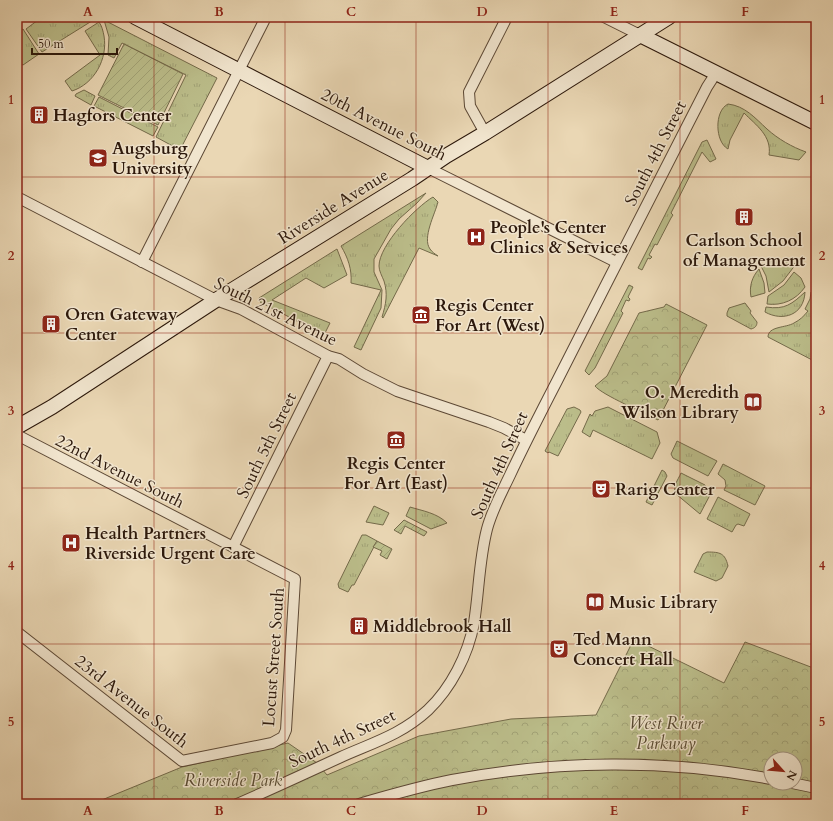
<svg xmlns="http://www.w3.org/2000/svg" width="833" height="821" viewBox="0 0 833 821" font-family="Cardo,serif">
  <defs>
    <pattern id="grass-tufts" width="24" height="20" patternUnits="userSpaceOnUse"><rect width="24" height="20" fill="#bbbd8a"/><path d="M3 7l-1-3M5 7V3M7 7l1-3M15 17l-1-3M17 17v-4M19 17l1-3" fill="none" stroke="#a1a276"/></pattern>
    <pattern id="park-crowns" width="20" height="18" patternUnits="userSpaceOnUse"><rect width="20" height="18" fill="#bbbd8a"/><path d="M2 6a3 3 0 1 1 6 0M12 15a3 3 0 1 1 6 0" fill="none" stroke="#a1a276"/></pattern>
    <pattern id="garden-furrows" width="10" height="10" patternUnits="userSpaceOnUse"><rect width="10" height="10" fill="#bbbd8a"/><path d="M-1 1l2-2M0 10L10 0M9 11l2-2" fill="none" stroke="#a1a276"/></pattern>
  </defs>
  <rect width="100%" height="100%" fill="#ead7b4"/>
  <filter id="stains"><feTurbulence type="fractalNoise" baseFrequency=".005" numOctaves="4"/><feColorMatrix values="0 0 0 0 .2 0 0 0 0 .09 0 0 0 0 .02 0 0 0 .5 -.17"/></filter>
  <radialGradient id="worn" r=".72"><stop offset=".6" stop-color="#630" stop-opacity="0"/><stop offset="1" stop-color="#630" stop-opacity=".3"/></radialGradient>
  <g fill="url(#grass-tufts)" stroke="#746a4a">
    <polygon points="42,17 96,17 95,19 42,52 26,29"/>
    <polygon points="104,20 217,78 180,150 156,137 186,75 122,43 114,58 108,55 109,37"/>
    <path d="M99,22C102,26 103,31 104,36C108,59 94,84 72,91L65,81L100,55L85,31Z"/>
    <polygon points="23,29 39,54 23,65 17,63 17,32"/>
    <polygon points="84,90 95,96 91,105 75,96 76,94"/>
    <polygon points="99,97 158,127 153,136 94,106"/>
    <path d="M728,104C745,106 755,118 767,129C778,139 792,147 806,152L799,160L769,155C772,136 756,125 744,113L730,140L728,149C715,142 714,111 728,104Z"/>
    <polygon points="707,140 716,159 710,162 702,152 671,213 673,215 671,218 657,245 655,244 649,255 652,257 650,259 648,258 642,270 638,268 702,142"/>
    <path d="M426,193L417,203L399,219L391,229L374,259V272L382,290L381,308L361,350L354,347L381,290L351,283C352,269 348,258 341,246Z"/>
    <path d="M433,197L438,202C435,214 422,238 430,249C432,252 435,254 438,256L419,248L383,318L382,317C386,304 388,294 384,281C382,276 379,271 379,266C379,245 416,207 433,197Z"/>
    <polygon points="337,249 347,275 324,288 306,278 272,300 330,323 324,335 260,302 259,298"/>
    <polygon points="775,260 784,260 796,264 783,281 769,292 766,276 761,266"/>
    <path d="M759,269L764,283L765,293L751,297C749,286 752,277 759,269Z"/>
    <path d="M794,272L801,278L805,287C796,300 782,306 767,304L768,296L784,285Z"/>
    <polygon points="629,285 633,287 628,297 630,299 629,301 626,300 621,311 623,313 595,368 589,375 585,371"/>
    <path d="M805,292C804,315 783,322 765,312L766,307C785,310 792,304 805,292Z"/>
    <path d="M811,292H815L814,302L816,309V362L768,337C768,326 786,328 794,323C800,320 804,316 808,311L805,309L810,299Z"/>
    <path d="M745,303L751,311L750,313L757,322C757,326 755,328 751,329L727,316V313L729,308Z"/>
    <polygon points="574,407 580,410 581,412 558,456 549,452 548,453 545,451 567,409"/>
    <polygon points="608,407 657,432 660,443 652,459 593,430 590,437 582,432 590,414 592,416 595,411"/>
    <polygon points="677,441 717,461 708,476 673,458 671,454"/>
    <polygon points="723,464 765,486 755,505 724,490 726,486 725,480 718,474"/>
    <polygon points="662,470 665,472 667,476 652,505 646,502"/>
    <path d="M681,473L705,485L706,491L710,495L700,514L676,494C672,487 678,480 681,473Z"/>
    <polygon points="718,497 750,514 744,526 738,524 736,525 732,532 707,519"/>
    <polygon points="374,506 389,513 383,525 366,522"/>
    <path d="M410,507C423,511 437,513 447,523L431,529L406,516Z"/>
    <polygon points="362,535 366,535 377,541 354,585 352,585 348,592 339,588 338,584"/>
    <path d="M707,552C720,552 725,553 728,566L722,578L716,581L694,572L703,554Z"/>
  </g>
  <g fill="url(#park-crowns)" stroke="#746a4a" fill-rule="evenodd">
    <path d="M666,304L707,325L658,420C645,413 602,395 595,386L607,376L639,313L664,307Z"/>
    <path d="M634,639L724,683L745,642L816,669V804H92L182,767L288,743L317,763L327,775L419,736L511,719L596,715ZM771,759H795V783H771Z"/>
  </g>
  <g fill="url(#garden-furrows)" stroke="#746a4a">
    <polygon points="124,44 183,74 158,125 98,95"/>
    <polygon points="404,520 427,532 424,536 405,526 401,534 394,530"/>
    <polygon points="377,541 392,549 387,559 380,555 382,551 373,547"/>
  </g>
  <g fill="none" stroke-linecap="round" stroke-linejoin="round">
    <defs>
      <g id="street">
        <polyline points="604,17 640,35"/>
        <polyline points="485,133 470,106 469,92 507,17"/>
        <polyline points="428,168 616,262"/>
        <polyline points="17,197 216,300 241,309 328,356 339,359 363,374 397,391 489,422 504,428 526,440"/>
        <polyline points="142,262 266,17"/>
        <polyline points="17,435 295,579 286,730 283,737 272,743 182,761 17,632"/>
        <polyline points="233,547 328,356"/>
        <polyline points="792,783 816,788"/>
        <path d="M237,804C272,789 306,773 341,757C372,743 401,735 428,710C451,688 468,655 474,623C479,592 479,560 487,529C492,510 502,492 510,475C525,443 541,412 557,381C607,283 656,185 707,87L716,73"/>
        <path d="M359,804C390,795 421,786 452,780C557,760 667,759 771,779"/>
      </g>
      <g id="secondary">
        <polyline points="135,17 428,168"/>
        <polyline points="640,35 816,123"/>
        <polyline points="17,427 52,407 216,300 412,179 446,156 485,133 669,17"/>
      </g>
    </defs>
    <use href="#street" stroke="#5c4835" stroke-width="12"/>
    <use href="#secondary" stroke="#2c180b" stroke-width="16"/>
    <use href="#street" stroke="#f1e5ce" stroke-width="10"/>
    <use href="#secondary" stroke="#f1e5ce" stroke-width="14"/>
  </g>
  <path fill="none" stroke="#8f2418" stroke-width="1" stroke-opacity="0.55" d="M154,17V804M285,17V804M416,17V804M548,17V804M680,17V804M17,177H816M17,333H816M17,488H816M17,644H816"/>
  <defs>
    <symbol id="building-square" viewBox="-11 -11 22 22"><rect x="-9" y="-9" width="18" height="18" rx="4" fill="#8f2418" stroke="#f1e5ce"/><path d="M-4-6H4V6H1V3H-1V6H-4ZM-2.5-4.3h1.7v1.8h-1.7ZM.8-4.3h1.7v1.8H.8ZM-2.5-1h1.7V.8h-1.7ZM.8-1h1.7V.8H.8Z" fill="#fff"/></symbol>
    <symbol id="university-square" viewBox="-11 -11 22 22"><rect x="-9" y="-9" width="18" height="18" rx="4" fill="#8f2418" stroke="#f1e5ce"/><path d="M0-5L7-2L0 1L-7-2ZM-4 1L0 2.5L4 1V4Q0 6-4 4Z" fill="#fff"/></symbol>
    <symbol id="hospital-square" viewBox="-11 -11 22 22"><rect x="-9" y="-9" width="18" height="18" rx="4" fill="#8f2418" stroke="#f1e5ce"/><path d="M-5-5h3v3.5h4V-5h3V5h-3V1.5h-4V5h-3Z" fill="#fff"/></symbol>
    <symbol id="museum-square" viewBox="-11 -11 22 22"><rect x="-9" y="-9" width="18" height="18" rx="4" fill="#8f2418" stroke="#f1e5ce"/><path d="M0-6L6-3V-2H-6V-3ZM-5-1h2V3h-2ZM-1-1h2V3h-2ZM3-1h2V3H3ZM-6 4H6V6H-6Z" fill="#fff"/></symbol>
    <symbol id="library-square" viewBox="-11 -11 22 22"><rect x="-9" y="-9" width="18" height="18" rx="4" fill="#8f2418" stroke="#f1e5ce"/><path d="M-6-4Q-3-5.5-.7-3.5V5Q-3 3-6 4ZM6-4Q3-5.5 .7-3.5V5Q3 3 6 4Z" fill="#fff"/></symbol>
    <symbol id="theatre-square" viewBox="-11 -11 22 22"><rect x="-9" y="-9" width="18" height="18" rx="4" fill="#8f2418" stroke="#f1e5ce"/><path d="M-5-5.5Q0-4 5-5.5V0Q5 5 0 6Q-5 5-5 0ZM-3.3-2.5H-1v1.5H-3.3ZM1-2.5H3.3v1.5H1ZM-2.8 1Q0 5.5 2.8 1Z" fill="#fff"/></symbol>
  </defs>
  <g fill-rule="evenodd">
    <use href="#building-square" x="28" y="104" width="22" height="22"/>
    <use href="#university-square" x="87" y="147" width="22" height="22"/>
    <use href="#building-square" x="733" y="206" width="22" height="22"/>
    <use href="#hospital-square" x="465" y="226" width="22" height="22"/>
    <use href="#museum-square" x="410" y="304" width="22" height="22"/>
    <use href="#building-square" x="40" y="313" width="22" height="22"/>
    <use href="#library-square" x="742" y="391" width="22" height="22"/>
    <use href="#museum-square" x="385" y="429" width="22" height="22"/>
    <use href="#theatre-square" x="590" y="478" width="22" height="22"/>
    <use href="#hospital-square" x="60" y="532" width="22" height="22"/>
    <use href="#library-square" x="584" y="591" width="22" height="22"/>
    <use href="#building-square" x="348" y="615" width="22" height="22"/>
    <use href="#theatre-square" x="548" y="638" width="22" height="22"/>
  </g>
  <g text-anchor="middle" stroke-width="3" stroke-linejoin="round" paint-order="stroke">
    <g font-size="17" font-weight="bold" fill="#2c180b" stroke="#f1e5ce" text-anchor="start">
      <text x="53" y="121">Hagfors Center</text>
      <text x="112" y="154">Augsburg<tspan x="112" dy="20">University</tspan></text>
      <text x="490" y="233">People's Center<tspan x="490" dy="20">Clinics &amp; Services</tspan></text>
      <text x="744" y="246" text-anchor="middle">Carlson School<tspan x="744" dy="20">of Management</tspan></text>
      <text x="435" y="311">Regis Center<tspan x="435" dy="20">For Art (West)</tspan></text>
      <text x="65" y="320">Oren Gateway<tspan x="65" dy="20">Center</tspan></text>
      <text x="739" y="398" text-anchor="end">O. Meredith<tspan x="739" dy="20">Wilson Library</tspan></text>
      <text x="396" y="469" text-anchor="middle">Regis Center<tspan x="396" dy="20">For Art (East)</tspan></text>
      <text x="615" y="495">Rarig Center</text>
      <text x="85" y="539">Health Partners<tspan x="85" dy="20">Riverside Urgent Care</tspan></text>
      <text x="609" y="608">Music Library</text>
      <text x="373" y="632">Middlebrook Hall</text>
      <text x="573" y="645">Ted Mann<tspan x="573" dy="20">Concert Hall</tspan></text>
    </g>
    <g font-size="17" fill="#2c180b" stroke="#f1e5ce">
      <text transform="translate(384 124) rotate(27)" y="6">20th Avenue South</text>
      <text transform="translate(655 153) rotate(-63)" y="6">South 4th Street</text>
      <text transform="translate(333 206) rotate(-32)" y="6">Riverside Avenue</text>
      <text transform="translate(276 311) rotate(26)" y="6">South 21st Avenue</text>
      <text transform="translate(266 445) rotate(-64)" y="6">South 5th Street</text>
      <text transform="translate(499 465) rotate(-66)" y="6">South 4th Street</text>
      <text transform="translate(120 471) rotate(27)" y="6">22nd Avenue South</text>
      <text transform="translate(273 657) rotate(-86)" y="6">Locust Street South</text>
      <text transform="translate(132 701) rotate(38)" y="6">23rd Avenue South</text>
      <text transform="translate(342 738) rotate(-25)" y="6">South 4th Street</text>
    </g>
    <g font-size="17" font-style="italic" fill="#574a31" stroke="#f1e5ce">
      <text x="666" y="729">West River<tspan x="666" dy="20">Parkway</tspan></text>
      <text x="233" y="786">Riverside Park</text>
    </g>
  </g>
  <rect width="833" height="821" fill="none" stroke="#ead7b4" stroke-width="44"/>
  <g transform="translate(783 771) rotate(117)"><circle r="19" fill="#f1e5ce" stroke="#a29380"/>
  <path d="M0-3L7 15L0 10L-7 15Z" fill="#8f2418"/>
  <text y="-6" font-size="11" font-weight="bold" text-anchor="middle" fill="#2c180b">N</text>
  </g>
  <path d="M32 48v6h85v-6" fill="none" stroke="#2c180b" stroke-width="2"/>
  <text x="38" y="48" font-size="12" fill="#2c180b" stroke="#f1e5ce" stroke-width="3" paint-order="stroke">50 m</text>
  <rect x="22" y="22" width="789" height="777" fill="none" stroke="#8f2418" stroke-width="1.5"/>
  <g font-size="13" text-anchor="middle" font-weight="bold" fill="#8f2418">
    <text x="88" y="16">A</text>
    <text x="219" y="16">B</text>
    <text x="351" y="16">C</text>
    <text x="482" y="16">D</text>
    <text x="614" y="16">E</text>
    <text x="745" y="16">F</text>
    <text x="11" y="104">1</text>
    <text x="822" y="104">1</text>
    <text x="11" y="260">2</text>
    <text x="822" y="260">2</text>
    <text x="11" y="415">3</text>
    <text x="822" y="415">3</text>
    <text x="11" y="570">4</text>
    <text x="822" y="570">4</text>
    <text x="11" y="726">5</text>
    <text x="822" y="726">5</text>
    <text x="88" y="815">A</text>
    <text x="219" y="815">B</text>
    <text x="351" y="815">C</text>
    <text x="482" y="815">D</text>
    <text x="614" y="815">E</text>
    <text x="745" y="815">F</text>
  </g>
  <rect width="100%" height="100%" filter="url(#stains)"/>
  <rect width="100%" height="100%" fill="url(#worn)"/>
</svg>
